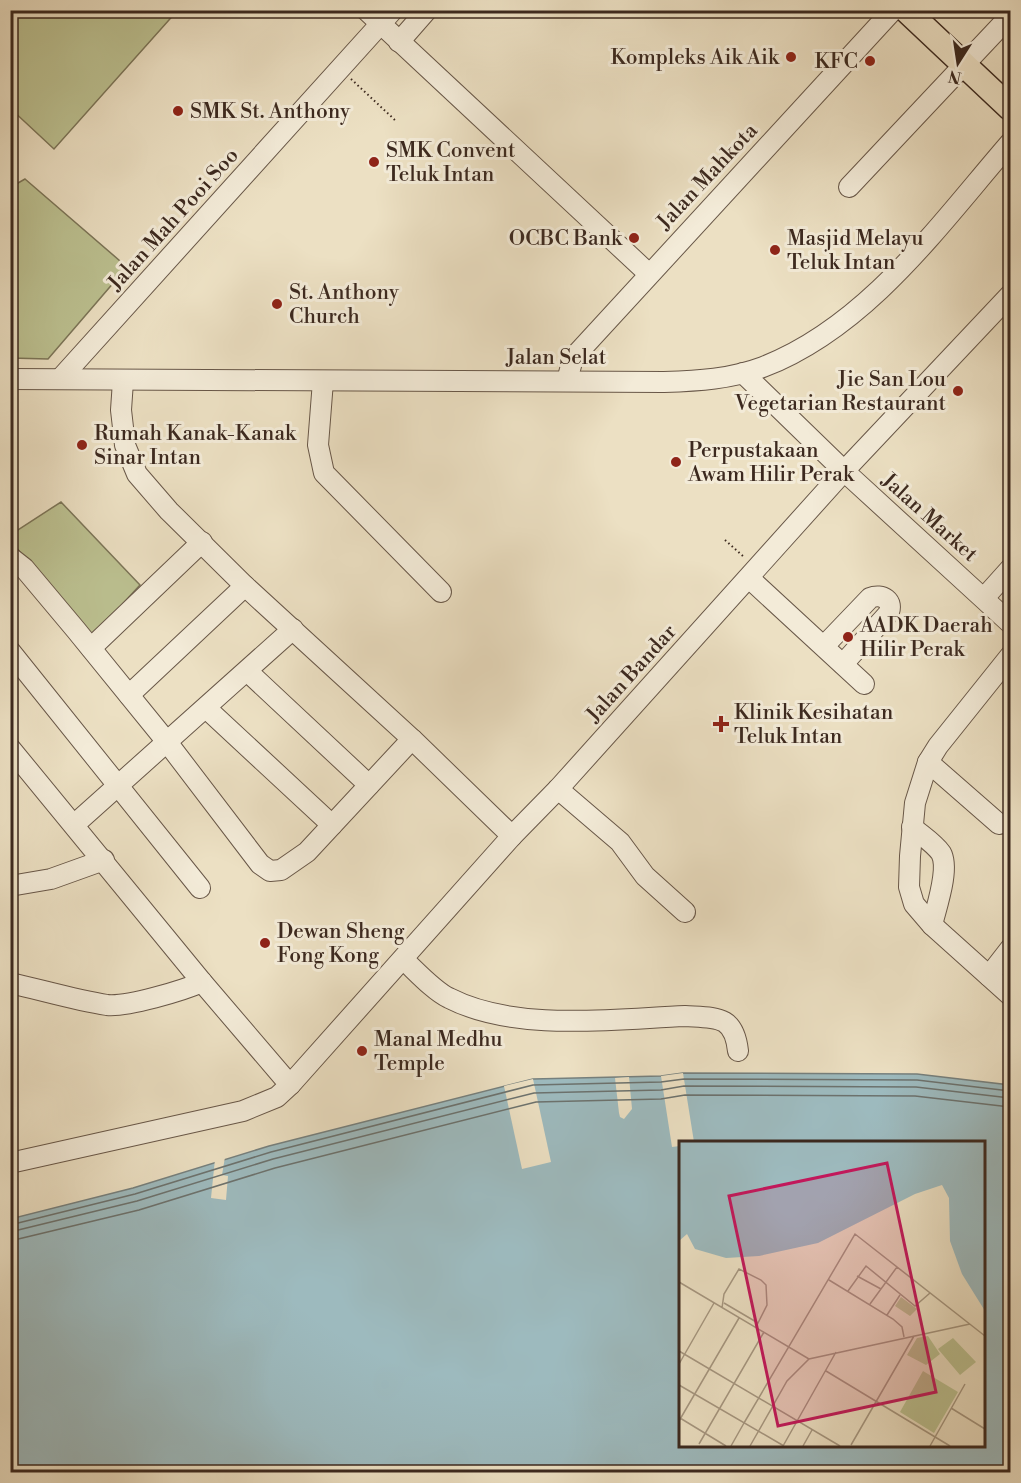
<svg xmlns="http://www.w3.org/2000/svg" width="1021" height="1483" viewBox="0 0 1021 1483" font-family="'Libre Bodoni',serif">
  <rect width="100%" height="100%" fill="#ece0c3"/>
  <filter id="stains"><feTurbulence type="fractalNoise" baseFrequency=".00333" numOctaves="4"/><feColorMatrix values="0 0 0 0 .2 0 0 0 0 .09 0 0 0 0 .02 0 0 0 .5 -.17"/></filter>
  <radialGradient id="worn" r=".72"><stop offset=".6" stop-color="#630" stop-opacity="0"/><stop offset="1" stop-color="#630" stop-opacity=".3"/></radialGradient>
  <g fill="#bcc191" stroke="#7c7558" stroke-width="1.5">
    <polygon points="10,11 11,10 177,11 54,149 11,109"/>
    <polygon points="25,179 127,267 48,359 11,358 11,187"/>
    <polygon points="61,502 140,585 94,635 87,634 11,541 10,535"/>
  </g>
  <path fill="#9dbabe" stroke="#76807e" stroke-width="1.5" fill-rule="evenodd" d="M683,1073L917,1074L1010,1085V1472H11L10,1219L133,1188L269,1146L533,1079L661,1076ZM680,1142H984V1446H680Z"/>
  <g fill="#ece0c3">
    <polygon points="683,1073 694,1142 680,1142 680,1146 672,1147 661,1076"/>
    <polygon points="629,1077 632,1109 624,1119 620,1117 619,1113 615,1078"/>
    <polygon points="533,1079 551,1162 522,1169 504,1086"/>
    <polygon points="225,1157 222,1175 228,1176 226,1200 211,1198 215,1159"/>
  </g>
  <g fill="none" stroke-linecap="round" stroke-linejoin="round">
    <g stroke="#6c726e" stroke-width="1.5">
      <polyline points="10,1225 135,1194 271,1152 533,1085 661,1082 684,1079 917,1080 1010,1091"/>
      <polyline points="10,1232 137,1201 273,1159 534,1093 661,1090 684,1086 916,1087 1010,1098"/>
      <polyline points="10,1241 139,1210 275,1168 536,1102 661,1099 685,1095 915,1096 1010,1107"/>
    </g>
    <defs>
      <g id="minor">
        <polyline points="366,10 649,274"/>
        <polyline points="399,42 427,10"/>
        <polyline points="849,187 1010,16"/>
        <polyline points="743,373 844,471 1010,623"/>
        <path d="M10,379L664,382C698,381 731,379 763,367C867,327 939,225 1010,143"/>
        <polyline points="60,379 393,10"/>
        <polyline points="123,381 121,410 125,445 137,474 169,511 245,586 412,739 512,836"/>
        <polyline points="323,381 318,445 324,473 441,592"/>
        <polyline points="567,381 573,358 893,10"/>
        <polyline points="10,557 24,568 76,630 167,742 260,864 270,871 281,870 307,852 412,739"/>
        <polyline points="749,578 864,684"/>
        <polyline points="984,598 1010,569"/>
        <path d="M824,646L870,598C882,593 895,601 888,614L843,664"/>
        <polyline points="91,648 202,542"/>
        <polyline points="10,651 200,888"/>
        <polyline points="1010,656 938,746 928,762 915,803 910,856 909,887 914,904 932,925 1010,995"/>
        <polyline points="247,671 369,785"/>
        <polyline points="129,695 245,586"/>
        <polyline points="206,708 332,825"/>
        <polyline points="10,748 202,982 290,1085"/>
        <polyline points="928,762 999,824"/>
        <polyline points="558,789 620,842 645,876 685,912"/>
        <polyline points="75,824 293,629"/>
        <path d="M912,827C921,835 934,843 941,853C950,869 936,908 932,925"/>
        <polyline points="10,886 51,879 104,860"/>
        <path d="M403,959C416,971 434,991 449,998C515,1032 613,1019 685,1016C717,1018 734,1015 738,1051"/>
        <polyline points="989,976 1010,949"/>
        <path d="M10,983C42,990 75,1000 107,1005C127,1007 182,991 202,982"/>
        <polyline points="10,1163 243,1111 277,1097 290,1085 512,836 558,789 844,471 1010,295"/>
      </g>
      <polyline id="major" points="906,10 1010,108"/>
    </defs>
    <use href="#minor" stroke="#685748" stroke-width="22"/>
    <use href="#major" stroke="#3c291f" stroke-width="27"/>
    <g stroke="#3c291f" stroke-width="2" stroke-dasharray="1.5 3" stroke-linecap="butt">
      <polyline points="351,79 396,121"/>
      <polyline points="725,540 744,557"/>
    </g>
    <use href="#minor" stroke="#f3ebd8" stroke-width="20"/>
    <use href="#major" stroke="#ece0c3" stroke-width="24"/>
  </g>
  <g fill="#8f2418" stroke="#f3ebd8" stroke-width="2">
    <circle cx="791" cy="57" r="6"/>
    <circle cx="870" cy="61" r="6"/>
    <circle cx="178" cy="111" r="6"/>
    <circle cx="374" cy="162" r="6"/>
    <circle cx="634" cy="238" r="6"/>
    <circle cx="775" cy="250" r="6"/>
    <circle cx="277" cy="304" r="6"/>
    <circle cx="958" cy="391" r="6"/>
    <circle cx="82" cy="445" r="6"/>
    <circle cx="676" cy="462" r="6"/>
    <circle cx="848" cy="637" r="6"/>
    <path d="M718 715h6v6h6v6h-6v6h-6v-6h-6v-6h6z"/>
    <circle cx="265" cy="943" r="6"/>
    <circle cx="362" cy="1051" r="6"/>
  </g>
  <g text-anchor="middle" stroke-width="6" stroke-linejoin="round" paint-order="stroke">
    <g font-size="21" fill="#3c291f" stroke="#f3ebd8" text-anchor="start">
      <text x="779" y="64" text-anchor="end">Kompleks Aik Aik</text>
      <text x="858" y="68" text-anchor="end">KFC</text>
      <text x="190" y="118">SMK St. Anthony</text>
      <text x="386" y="157">SMK Convent<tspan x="386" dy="24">Teluk Intan</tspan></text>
      <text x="622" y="245" text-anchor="end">OCBC Bank</text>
      <text x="787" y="245">Masjid Melayu<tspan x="787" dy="24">Teluk Intan</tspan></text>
      <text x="289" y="299">St. Anthony<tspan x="289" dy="24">Church</tspan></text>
      <text x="946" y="386" text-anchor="end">Jie San Lou<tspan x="946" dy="24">Vegetarian Restaurant</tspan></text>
      <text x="94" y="440">Rumah Kanak-Kanak<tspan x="94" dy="24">Sinar Intan</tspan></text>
      <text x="688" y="457">Perpustakaan<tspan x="688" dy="24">Awam Hilir Perak</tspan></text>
      <text x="860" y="632">AADK Daerah<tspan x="860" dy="24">Hilir Perak</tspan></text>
      <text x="734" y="719">Klinik Kesihatan<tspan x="734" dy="24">Teluk Intan</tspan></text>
      <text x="277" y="938">Dewan Sheng<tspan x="277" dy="24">Fong Kong</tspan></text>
      <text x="374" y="1046">Manal Medhu<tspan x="374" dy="24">Temple</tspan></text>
    </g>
    <g font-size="21" fill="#3c291f" stroke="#f3ebd8">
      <text transform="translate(707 176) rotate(-47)" y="7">Jalan Mahkota</text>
      <text transform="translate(173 219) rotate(-48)" y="7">Jalan Mah Pooi Soo</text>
      <text x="556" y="364">Jalan Selat</text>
      <text transform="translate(930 517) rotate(42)" y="7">Jalan Market</text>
      <text transform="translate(631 673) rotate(-48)" y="7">Jalan Bandar</text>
    </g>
  </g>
  <g transform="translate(679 1141)">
    <rect width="306" height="306" fill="#ece0c3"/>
    <path d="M222,156L238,168L231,175L216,165ZM249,195L261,213L247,224L228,214L238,197ZM274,197L297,221L281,234L259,208ZM244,230L279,251L255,292L221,271Z" fill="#bcc191"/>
    <path d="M0,1H306V170L283,133L271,100L270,57L263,44L236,53L139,102L80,115L47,117L16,108L8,93L0,100Z" fill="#9dbabe"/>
    <path fill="none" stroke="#a69781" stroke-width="1.5" d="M178,135L202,148M150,139L214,178L223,186L225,196M0,141L130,218M169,150L187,125L236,165L251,152M45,162L79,182M191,163L218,126M43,167L45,153L60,128L82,139L87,144L88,164L77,186M208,174L221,154M0,210L161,305M0,223L35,162M147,230L271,305M0,244L105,305M272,267L306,288M1,277L47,305M0,280L60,177M65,282L176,93L306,195M20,303L85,191M172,304L235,195M52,305L65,282M71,305L108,240L130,218L291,183M104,305L157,211M124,305L133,289M251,305L286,243"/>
    <path fill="#c2185b" fill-opacity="0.15" stroke="#c2185b" stroke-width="3" d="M208,22L257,251L99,285L50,55Z"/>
    <rect width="306" height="306" fill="none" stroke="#3c291f" stroke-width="3"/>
  </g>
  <rect width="1021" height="1483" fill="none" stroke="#ece0c3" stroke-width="36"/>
  <rect x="12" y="12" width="997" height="1459" fill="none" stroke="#3c291f" stroke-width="3"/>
  <rect x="18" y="18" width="985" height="1447" fill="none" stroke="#3c291f" stroke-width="1.5"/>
  <g transform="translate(958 63) rotate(192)" stroke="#f3ebd8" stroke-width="4.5" paint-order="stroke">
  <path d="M0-4.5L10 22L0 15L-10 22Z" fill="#3c291f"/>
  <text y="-9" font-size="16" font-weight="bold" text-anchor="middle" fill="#3c291f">N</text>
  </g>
  <rect width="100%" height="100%" filter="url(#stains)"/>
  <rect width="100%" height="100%" fill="url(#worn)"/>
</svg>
